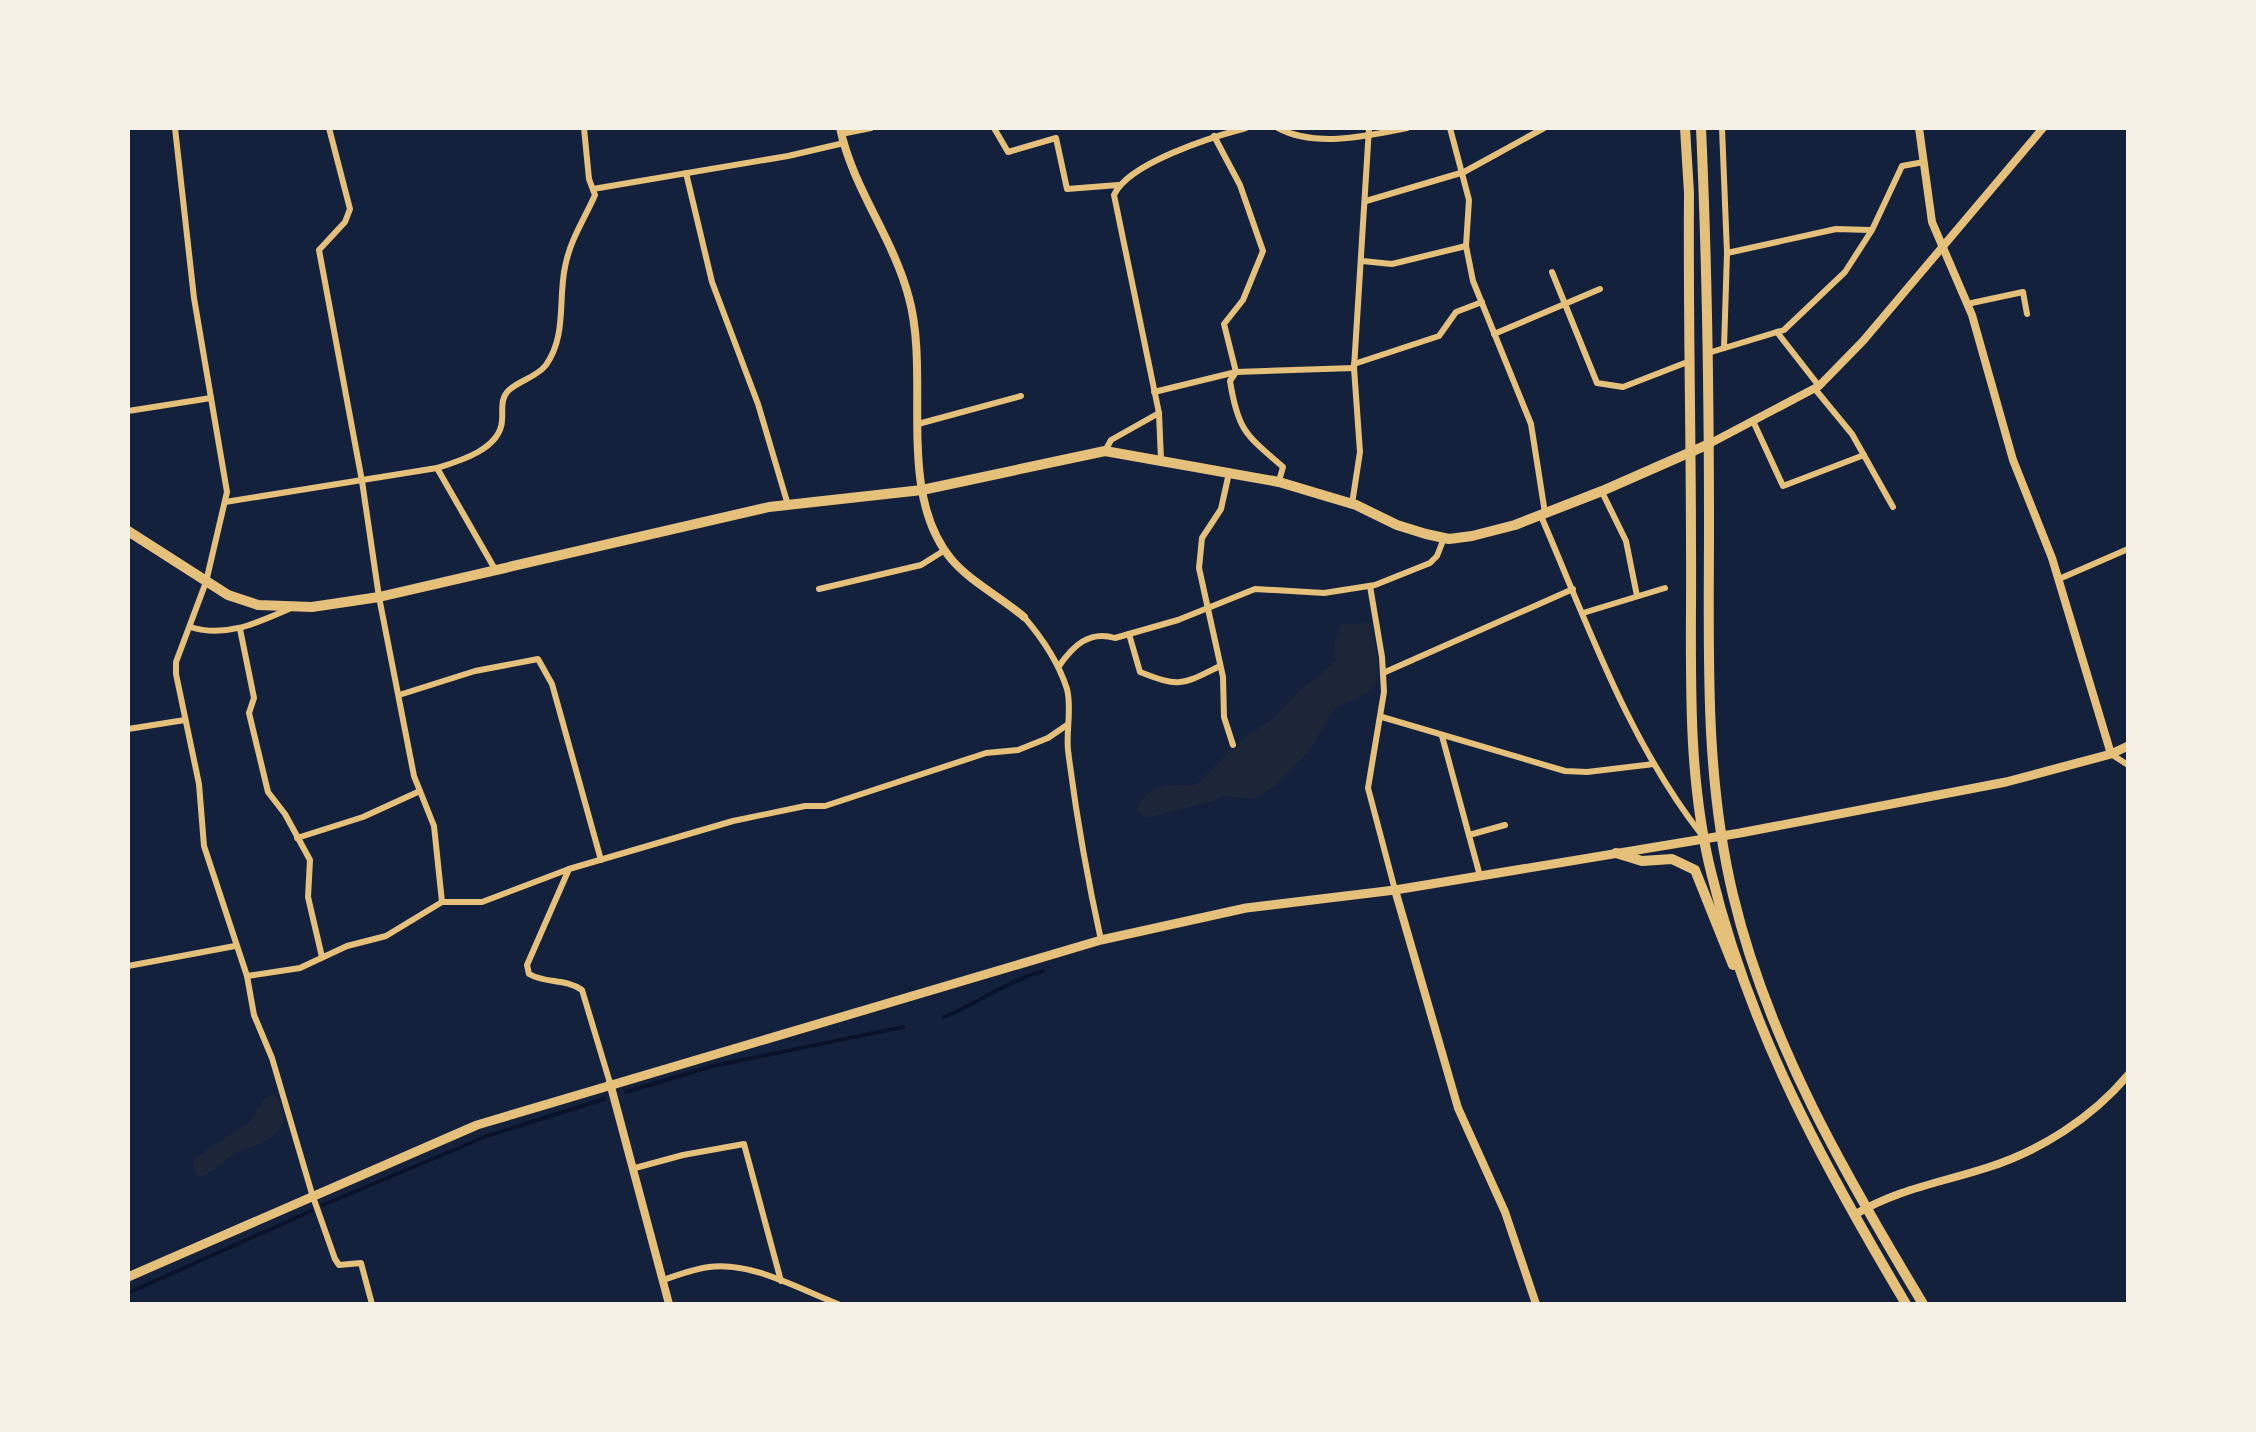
<svg xmlns="http://www.w3.org/2000/svg" width="2256" height="1432" viewBox="0 0 2256 1432" font-family="Karla,sans-serif">
  <rect width="100%" height="100%" fill="#14213d"/>
  <g fill="#1d2539">
    <path d="M1371,623L1378,663L1376,683L1367,693L1336,708L1308,752L1278,783L1255,799L1222,796L1212,801L1146,818L1136,809C1152,782 1166,783 1195,786L1243,739L1273,718L1297,693L1336,661L1334,643L1341,624Z"/>
    <path d="M272,1095L278,1098C281,1108 287,1119 280,1129C269,1144 246,1147 231,1156C219,1164 212,1175 197,1177L193,1163L197,1157L250,1122L266,1097Z"/>
  </g>
  <g fill="none" stroke-linecap="round" stroke-linejoin="round">
    <g stroke="#0b132b" stroke-width="4">
      <path d="M944,1017C978,1003 1007,981 1043,971"/>
      <polyline points="626,1092 713,1066 903,1027"/>
      <polyline points="323,1205 487,1136 604,1099"/>
      <polyline points="128,1293 311,1211"/>
    </g>
    <g stroke="#e5c07b" stroke-width="6">
      <polyline points="175,128 194,298 227,492 206,582 176,662 176,674 199,784 204,846 247,976 254,1015 272,1058 312,1194 335,1259 339,1265 361,1263 372,1304"/>
      <polyline points="329,128 350,209 345,222 319,250 362,481 379,597 414,776 434,826 442,902"/>
      <polyline points="994,128 1008,152 1056,138 1067,189 1118,185"/>
      <path d="M1278,128C1315,148 1367,136 1407,128"/>
      <polyline points="1450,128 1469,200 1466,246 1473,281 1531,424 1545,513"/>
      <polyline points="1722,128 1727,253 1724,348"/>
      <polyline points="841,134 871,128"/>
      <path d="M1214,136L1240,185L1263,251L1243,300L1224,324L1236,372L1230,381C1238,431 1246,435 1283,467L1279,481"/>
      <polyline points="686,173 712,282 758,404 788,505"/>
      <polyline points="593,189 788,156 844,143"/>
      <polyline points="1366,201 1464,172 1544,128"/>
      <polyline points="1727,253 1836,229 1870,230"/>
      <polyline points="1362,261 1392,264 1466,246"/>
      <polyline points="1552,272 1597,383 1623,387 1690,361"/>
      <polyline points="1967,304 2023,292 2027,314"/>
      <polyline points="1777,332 1819,386"/>
      <polyline points="1494,334 1600,289"/>
      <polyline points="1708,353 1784,330 1845,272 1872,230 1902,166 1924,162"/>
      <polyline points="1354,364 1439,336 1456,312 1482,302"/>
      <polyline points="1815,389 1852,434 1893,507"/>
      <polyline points="1154,392 1236,372 1354,368"/>
      <polyline points="128,411 211,398"/>
      <polyline points="1753,421 1783,486 1864,455"/>
      <polyline points="918,424 1021,396"/>
      <polyline points="1105,451 1111,440 1159,413"/>
      <path d="M1161,460L1159,413L1114,195C1128,163 1212,137 1246,128"/>
      <polyline points="437,468 496,571"/>
      <polyline points="1229,473 1221,509 1202,538 1199,568 1223,677 1224,717 1233,745"/>
      <polyline points="1602,492 1626,541 1637,596"/>
      <path d="M225,502L437,468C460,461 500,449 502,421C503,411 500,399 508,391C519,380 536,378 546,365C567,335 558,299 565,267C570,240 584,220 595,195L589,179L584,128"/>
      <polyline points="1352,504 1360,452 1354,368 1369,128"/>
      <path d="M1541,516C1588,625 1628,740 1701,834"/>
      <polyline points="2059,579 2128,549"/>
      <polyline points="1370,586 1382,657 1384,692 1368,788 1395,890"/>
      <polyline points="819,589 921,565 945,550"/>
      <polyline points="1583,613 1665,588"/>
      <path d="M1024,617C1043,639 1058,661 1067,689C1072,708 1066,731 1068,750C1076,814 1087,877 1101,940"/>
      <path d="M190,627C226,638 257,623 289,609"/>
      <polyline points="240,629 254,698 249,713 268,792 285,814 310,860 308,897 322,957"/>
      <path d="M1129,634L1140,672C1181,688 1181,685 1220,666"/>
      <path d="M1059,666C1073,646 1089,630 1115,638L1178,620L1255,589L1324,593L1375,585L1430,563L1437,556L1444,538"/>
      <polyline points="1383,673 1573,589"/>
      <polyline points="399,695 475,671 538,659 552,684 601,860"/>
      <polyline points="1382,717 1565,771 1587,772 1654,764"/>
      <polyline points="128,729 185,720"/>
      <polyline points="1442,736 1480,876"/>
      <polyline points="2111,754 2128,765"/>
      <polyline points="1469,835 1505,825"/>
      <polyline points="297,838 363,817 420,791"/>
      <path d="M569,869L527,965L529,974C546,984 565,978 582,990L610,1083"/>
      <polyline points="128,966 235,946"/>
      <polyline points="247,976 300,968 347,946 386,936 442,902 482,902 569,869 733,821 805,806 825,806 986,753 1018,750 1048,738 1067,725"/>
      <polyline points="635,1168 683,1155 744,1144 781,1281"/>
      <path d="M663,1280C678,1275 693,1269 709,1267C751,1261 799,1289 838,1304"/>
    </g>
    <g stroke="#e5c07b" stroke-width="8">
      <path d="M840,128C853,189 893,237 909,298C931,378 895,493 952,560C972,583 1001,597 1024,617"/>
      <polyline points="1919,128 1932,222 1972,315 2013,460 2052,558 2111,754"/>
      <polyline points="1709,444 1819,386 1863,341 2043,128"/>
      <polyline points="1395,890 1458,1108 1505,1212 1536,1304"/>
      <polyline points="610,1083 669,1304"/>
      <path d="M1854,1215C1898,1189 1939,1183 1986,1168C2040,1151 2092,1118 2128,1075"/>
    </g>
    <polyline stroke="#e5c07b" stroke-width="9" points="128,1277 477,1125 1101,940 1246,908 1395,890 1740,833 2006,782 2111,754 2128,746"/>
    <g stroke="#e5c07b" stroke-width="10">
      <path d="M1685,128L1689,193C1688,311 1691,430 1691,548C1692,656 1685,767 1711,872C1749,1030 1824,1166 1906,1304"/>
      <path d="M1701,128C1707,260 1709,394 1709,527C1709,651 1704,774 1733,895C1768,1042 1846,1176 1923,1304"/>
      <polyline points="128,531 228,595 258,605 312,607 379,597 769,507 922,490 1105,451 1279,482 1356,505 1397,525 1426,534 1449,539 1472,536 1515,525 1602,491 1709,444"/>
      <polyline points="1616,853 1642,861 1672,859 1695,870 1733,965"/>
    </g>
  </g>
  <rect width="2256" height="1432" fill="none" stroke="#f6f1e7" stroke-width="260"/>
</svg>
